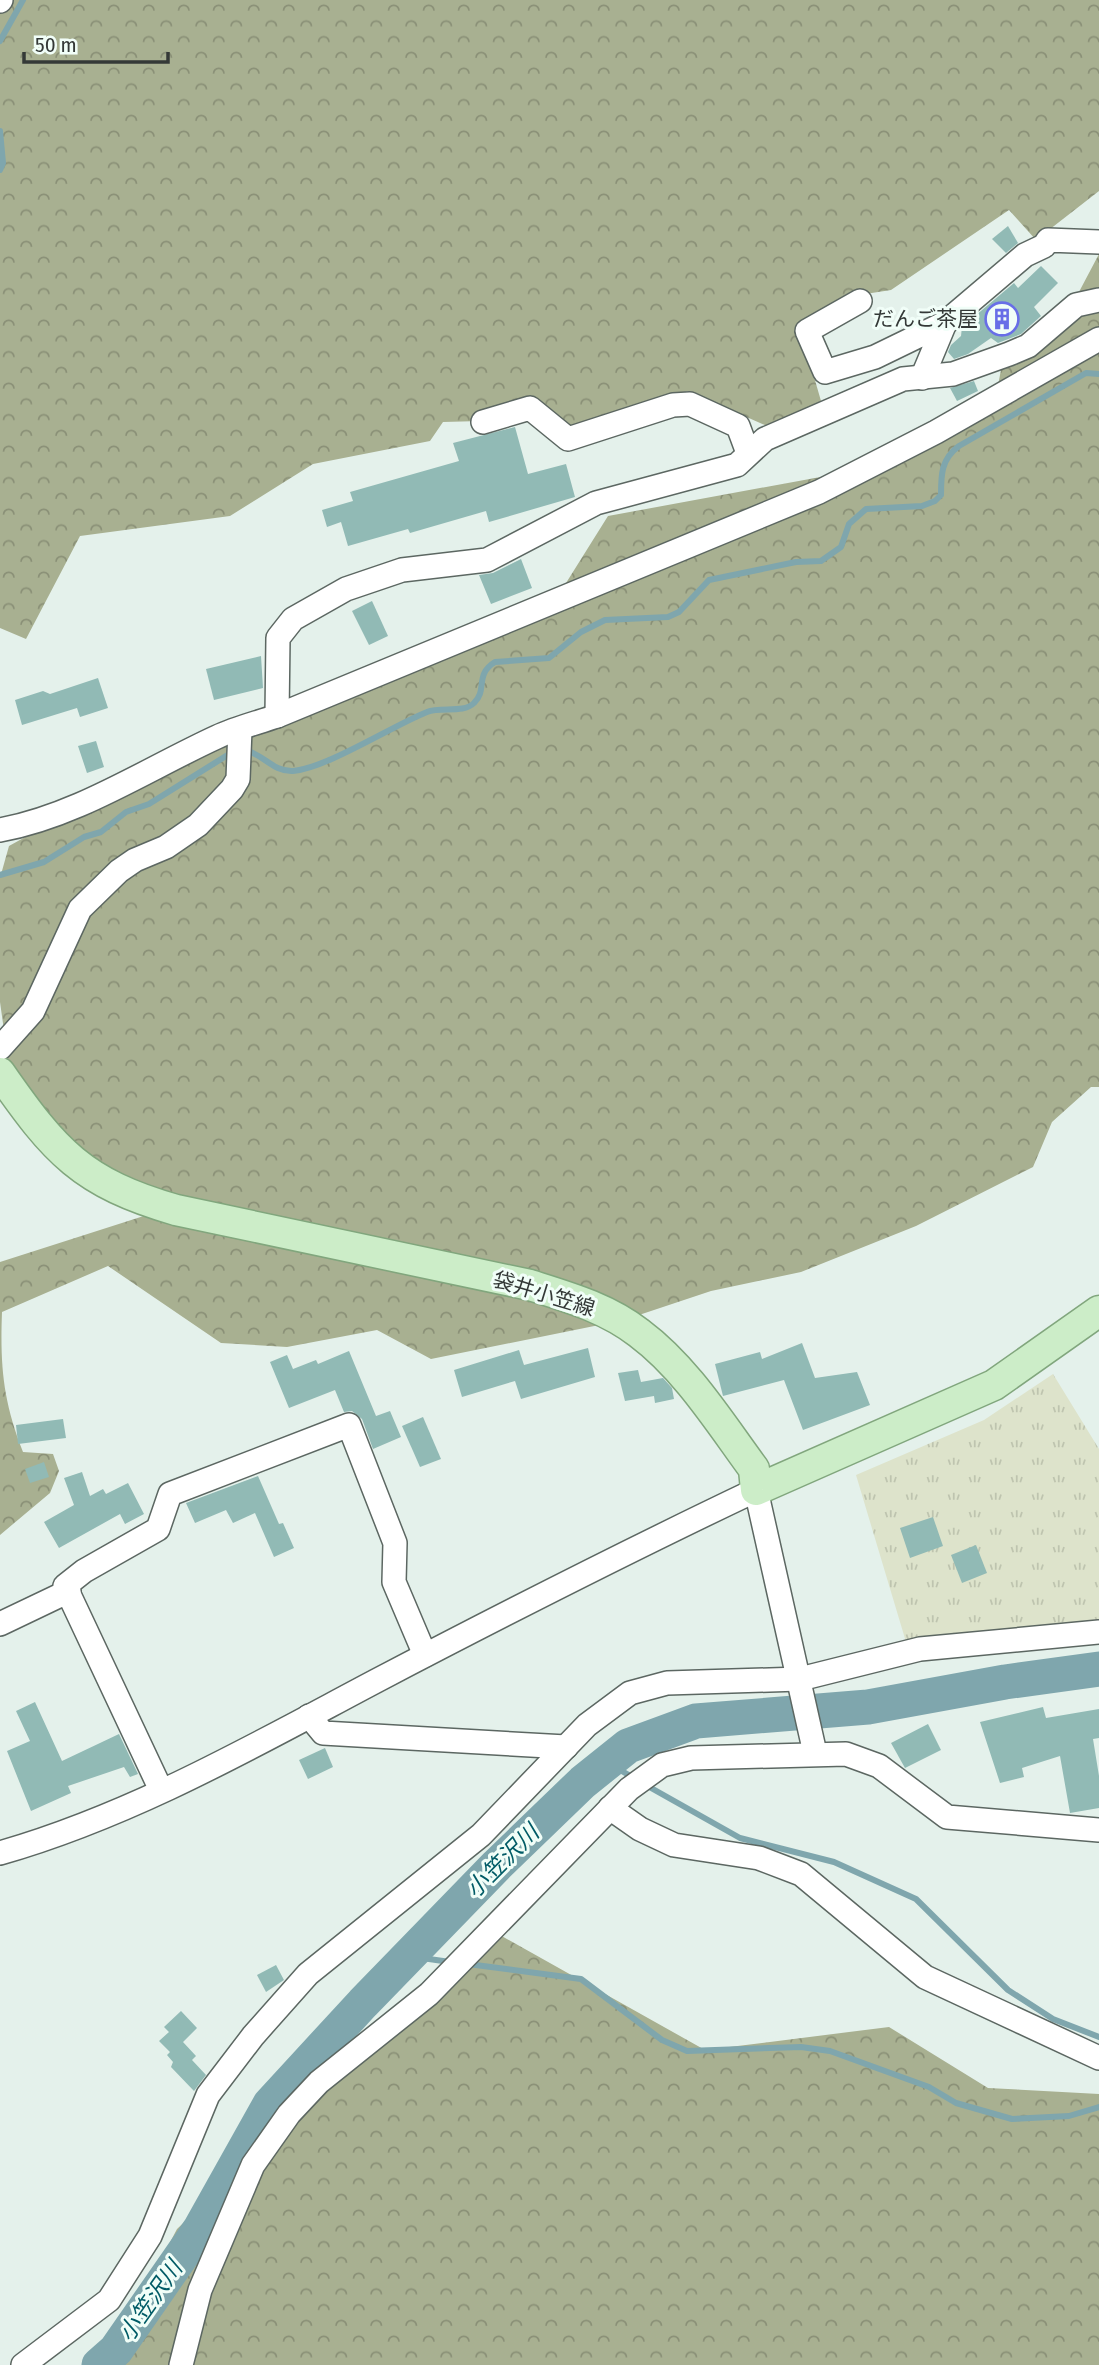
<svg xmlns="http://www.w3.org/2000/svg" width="1099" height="2365" viewBox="0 0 1099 2365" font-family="'Fira Sans Condensed','Noto Sans JP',sans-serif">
  <defs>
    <pattern id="grass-tufts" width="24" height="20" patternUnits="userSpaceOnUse" patternTransform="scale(1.75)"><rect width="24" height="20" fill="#dde3cb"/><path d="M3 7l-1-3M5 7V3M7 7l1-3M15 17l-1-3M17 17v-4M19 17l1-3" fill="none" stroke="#bec4af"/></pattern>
    <pattern id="forest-crowns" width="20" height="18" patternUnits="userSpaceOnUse" patternTransform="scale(1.75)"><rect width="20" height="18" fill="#a8b091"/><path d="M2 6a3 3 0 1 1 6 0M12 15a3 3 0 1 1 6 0" fill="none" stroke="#8a9077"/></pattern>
  </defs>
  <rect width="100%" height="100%" fill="#e4f1eb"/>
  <polygon fill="url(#grass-tufts)" points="1053,1374 1099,1449 1099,1632 909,1652 856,1475 984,1420"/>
  <g fill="url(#forest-crowns)">
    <polygon points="0,0 1099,0 1099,191 1036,240 1009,210 891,290 846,297 799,325 821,401 767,426 688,391 573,431 518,420 443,422 430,441 313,464 230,516 80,536 26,639 0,628"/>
    <path d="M1099,254V1087H1091L1052,1122L1033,1167L916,1226L801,1272L711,1291L624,1320L431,1359L377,1330L287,1347L221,1343L108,1266L2,1312C0,1366 3,1401 23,1452L53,1454L59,1471L50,1493L0,1535V1262L150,1214L39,1114L8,1059L0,1002V878L9,846L199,741L561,591L608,516L902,462L993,413L1002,364L1061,326Z"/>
    <polygon points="491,1930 705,2050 889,2027 988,2088 1099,2094 1099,2365 106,2365 177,2229"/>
  </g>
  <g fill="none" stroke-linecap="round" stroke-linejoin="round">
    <g stroke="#7fa6ad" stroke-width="6">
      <polyline points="0,41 23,0"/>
      <polyline points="0,131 3,163 0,170"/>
      <path d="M245,750C263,754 273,772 293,771C327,768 392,726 427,712C441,706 463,714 474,703C488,690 474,675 495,662L549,658L581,632L605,620L668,617L679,612L709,580L796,562L821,561L841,547L849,524L866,509L922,506L935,501L941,495C941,475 941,459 959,446L1086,373L1099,374"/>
      <polyline points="0,875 44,862 84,837 101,832 126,812 149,804 234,751"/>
      <polyline points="608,1763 634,1778"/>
      <polyline points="644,1784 740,1838 834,1862 916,1899 1008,1990 1053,2019 1099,2037"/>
      <polyline points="408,1956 450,1962"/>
      <polyline points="468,1964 581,1979 662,2040 687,2051 801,2047 830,2051 929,2087 956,2103 1012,2119 1069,2116 1099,2107"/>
    </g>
    <polyline stroke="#7fa6ad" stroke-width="35" points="99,2365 116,2350 200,2229 270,2104 363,2003 497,1865 583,1782 628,1746 696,1721 868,1707 1005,1682 1099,1669"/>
  </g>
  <g fill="#91bab5">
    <polygon points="1008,226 1018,243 1006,253 992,239"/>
    <polygon points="1041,266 1058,283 1034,307 1041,316 1021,334 998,343 991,338 968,354 954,359 948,352 951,345 961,336 962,327 1014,283 1018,288"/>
    <polygon points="974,381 978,391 957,401 950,388"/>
    <polygon points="515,427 528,474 566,464 575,497 489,522 486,511 410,533 408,529 348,546 341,522 327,527 322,510 353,501 350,492 459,461 453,443"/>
    <polygon points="521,559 532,588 491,604 479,575 493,573"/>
    <polygon points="372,601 388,636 369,645 352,611"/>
    <polygon points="261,656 263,688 214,700 206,669"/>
    <polygon points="98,678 108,708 80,717 77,708 22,725 15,700 43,691 50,694"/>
    <polygon points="96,741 104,767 87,773 78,746"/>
    <polygon points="802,1343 815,1378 857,1372 870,1405 803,1430 784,1380 723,1396 715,1364 760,1352 762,1359"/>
    <polygon points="588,1348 595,1377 521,1399 515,1381 462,1397 454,1370 519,1350 524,1365"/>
    <polygon points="349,1351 376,1416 390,1411 401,1437 373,1449 362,1419 352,1411 344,1412 335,1390 289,1408 270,1362 287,1355 293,1369 316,1360 318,1364"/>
    <polygon points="638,1370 641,1382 663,1378 672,1388 674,1399 655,1403 654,1396 625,1401 618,1373"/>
    <polygon points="423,1417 441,1459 420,1467 402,1426"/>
    <polygon points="63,1419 66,1438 18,1444 16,1425"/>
    <polygon points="44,1462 49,1477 30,1483 25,1469"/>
    <polygon points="82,1472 90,1496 103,1489 106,1494 128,1483 144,1514 125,1524 120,1514 59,1548 44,1522 74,1505 64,1478"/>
    <polygon points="258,1476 279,1524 283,1523 294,1548 274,1557 255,1513 233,1523 226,1510 195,1523 186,1503"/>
    <polygon points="933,1517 943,1546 910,1558 900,1528"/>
    <polygon points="976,1545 987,1573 962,1583 951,1555"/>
    <polygon points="35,1702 62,1761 119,1734 138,1774 130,1777 124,1767 68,1786 71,1793 31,1811 7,1751 30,1741 16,1711"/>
    <polygon points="1043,1707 1046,1718 1099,1709 1099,1738 1093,1739 1099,1776 1099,1808 1070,1813 1060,1756 1022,1768 1024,1777 1000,1783 980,1722"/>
    <polygon points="928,1724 941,1750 905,1768 891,1743"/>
    <polygon points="325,1748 333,1767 308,1779 299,1760"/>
    <polygon points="276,1965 284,1980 266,1992 257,1975"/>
    <polygon points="181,2011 197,2028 183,2042 196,2056 192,2060 206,2075 194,2091 171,2067 173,2062 167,2055 170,2052 159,2041 169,2032 164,2027"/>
  </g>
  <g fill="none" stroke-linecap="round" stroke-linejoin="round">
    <defs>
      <g id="minor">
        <polyline points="0,1 1,0"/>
        <polyline points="860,301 807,331 825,372 875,357 945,323 922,378"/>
        <polyline points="945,323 1025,255 1044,246 1048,240 1099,242"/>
        <polyline points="483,422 530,408 568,439 673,405 690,404 738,426 748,453"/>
        <polyline points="277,716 278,638 293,619 346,589 402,570 487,560 596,503 737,465 765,439 903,379 953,374 1009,354 1028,346 1076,305 1099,300"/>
        <path d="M0,830C77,816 147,769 217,737C236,728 257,723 277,716L819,492L936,432L1099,339"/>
        <polyline points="0,1048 33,1011 80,909 119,871 135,860 166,847 198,825 232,789 238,779 240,729"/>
        <polyline points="0,1624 69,1591"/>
        <polyline points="309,1716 323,1733 566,1747"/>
        <polyline points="161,1790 65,1586 84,1571 158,1529 170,1494 349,1425 395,1543 394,1582 425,1655"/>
        <polyline points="610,1808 640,1829 674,1845 759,1858 801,1874 925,1977 1099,2058"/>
        <path d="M0,1853C133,1815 255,1745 376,1681C502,1615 628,1551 756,1490L815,1753"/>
        <polyline points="23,2365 109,2300 150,2236 208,2095 253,2036 308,1974 481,1835 587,1725 630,1693 667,1683 800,1679 920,1649 1099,1632"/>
        <polyline points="181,2365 200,2290 253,2165 289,2114 319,2082 429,1994 629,1789 662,1765 691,1758 846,1754 879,1766 947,1817 1099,1830"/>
      </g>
      <path id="major" d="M0,1073C55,1152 82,1183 176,1210L530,1285C568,1297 607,1308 639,1333C686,1368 720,1423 754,1469L756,1490L994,1385L1099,1311"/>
    </defs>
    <use href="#minor" stroke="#5c6762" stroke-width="26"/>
    <use href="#major" stroke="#81a67d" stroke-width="33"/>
    <use href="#minor" stroke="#fff" stroke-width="23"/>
    <use href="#major" stroke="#ccedc8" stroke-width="30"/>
  </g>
  <defs>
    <symbol id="building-ring" viewBox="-11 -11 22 22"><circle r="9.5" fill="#f1fef8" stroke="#686ee7" stroke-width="1.5"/><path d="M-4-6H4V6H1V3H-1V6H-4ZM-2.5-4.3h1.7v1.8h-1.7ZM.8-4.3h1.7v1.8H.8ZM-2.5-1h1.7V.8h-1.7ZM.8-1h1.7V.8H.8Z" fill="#686ee7"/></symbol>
  </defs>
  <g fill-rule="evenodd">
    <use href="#building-ring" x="983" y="300" width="38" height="38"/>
  </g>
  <g text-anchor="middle" stroke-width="6" stroke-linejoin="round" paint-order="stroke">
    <g font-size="21" fill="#343937" stroke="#f1fef8" text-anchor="end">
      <text x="978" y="326">だんご茶屋</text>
    </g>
    <g font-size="21" fill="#343937" stroke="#f1fef8">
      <text transform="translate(544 1294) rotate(17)" y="7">袋井小笠線</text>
    </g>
    <g font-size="23" font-style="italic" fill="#015b66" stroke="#f1fef8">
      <text transform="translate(502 1861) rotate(-45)" y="8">小笠沢川</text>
      <text transform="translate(150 2301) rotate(-55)" y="8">小笠沢川</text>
    </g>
  </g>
  <path d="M24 52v10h144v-10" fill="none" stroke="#343937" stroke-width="3.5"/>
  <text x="35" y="52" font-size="21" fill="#343937" stroke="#f1fef8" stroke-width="5" paint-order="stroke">50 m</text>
</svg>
